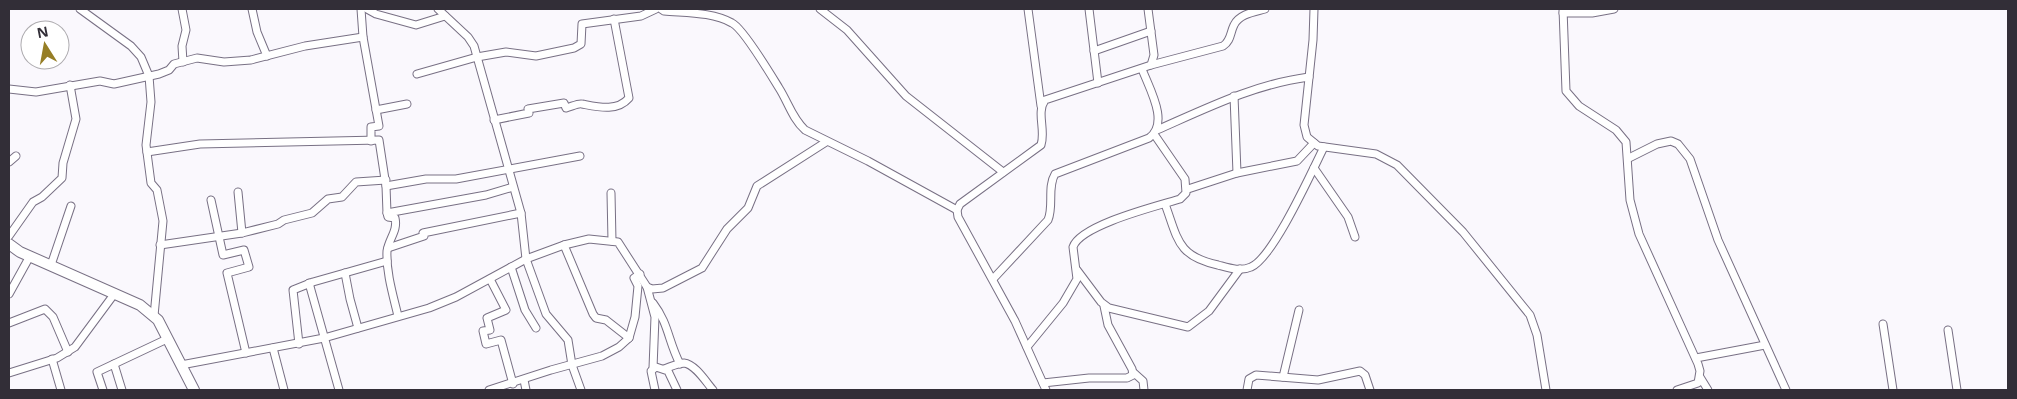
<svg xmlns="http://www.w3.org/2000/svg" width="2017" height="399" viewBox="0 0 2017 399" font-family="'Noto Sans',sans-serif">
  <rect width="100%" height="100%" fill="#faf8fd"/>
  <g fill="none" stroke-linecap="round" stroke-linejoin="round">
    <defs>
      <g id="minor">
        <polyline points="80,9 131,46 141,57 149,76 151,102 146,145 151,183 157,190 163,221 154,316"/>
        <polyline points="182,9 186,30 182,46 183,62"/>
        <polyline points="252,9 257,32 267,56"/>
        <polyline points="361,9 363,37 379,126 371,127 371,141"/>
        <polyline points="367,9 376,14 416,25 445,16"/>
        <polyline points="438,9 468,37 474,46 521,213 526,259 546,314 568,340 572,365 581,390"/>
        <path d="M661,9L664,11C686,13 713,12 732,23C743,28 771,75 779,88C788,102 792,118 805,130L868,161L957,210"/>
        <polyline points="820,9 847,30 906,96 1003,172"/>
        <polyline points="1028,9 1041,106"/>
        <polyline points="1089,9 1098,83"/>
        <polyline points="1314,9 1313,40 1304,125 1307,137 1318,146 1376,154 1397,165 1463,232 1530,315 1537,335 1546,390"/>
        <polyline points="1563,9 1566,91 1579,106 1616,130 1626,142 1630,200 1639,234 1698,364 1700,371 1698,383 1677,390"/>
        <polyline points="1563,13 1592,13 1614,9"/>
        <polyline points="1094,51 1151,31"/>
        <path d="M1151,65L1223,46C1231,41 1230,33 1234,25C1239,14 1254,12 1265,9"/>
        <polyline points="417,74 477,57 506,52 536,56 574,48 581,44 582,24 641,16 656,9"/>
        <polyline points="9,89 36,92 100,81 114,84 159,74 169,70 174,64 197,58 224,62 251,60 305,46 363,37"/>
        <polyline points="1234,96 1237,173"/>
        <polyline points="376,110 407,104"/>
        <path d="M494,120L529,113L528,109L564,103L566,108C571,107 578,103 582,104C598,107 617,112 629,98L614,19"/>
        <path d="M1157,130C1207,108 1255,84 1309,77"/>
        <path d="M147,152L200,144L379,140L386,186L387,213L388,217L395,218C398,231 389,238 387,251C386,272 393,295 398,316"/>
        <polyline points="1629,158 1657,144 1671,141 1678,144 1690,159 1718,240 1786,390"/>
        <polyline points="9,162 16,156"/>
        <polyline points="1314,168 1348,217 1355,237"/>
        <polyline points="386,186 426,179 456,179 580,156"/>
        <polyline points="1188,189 1237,173 1297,161 1314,143"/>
        <polyline points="238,192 242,233"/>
        <polyline points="611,193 612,241"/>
        <polyline points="211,200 223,255 244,250 249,267 227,273 246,353"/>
        <path d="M1165,204C1178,239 1177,256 1218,265C1229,268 1240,272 1251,267C1273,258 1312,171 1324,147"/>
        <polyline points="387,213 486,195 513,187"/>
        <polyline points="9,236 33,202 42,197 62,178 63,163 76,119 70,85"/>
        <polyline points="160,245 242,233 278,224 284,220 312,213 328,199 342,197 356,182 386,180"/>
        <polyline points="564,245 593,314 596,318 606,320 629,338"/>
        <polyline points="388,248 424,236 423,233 521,213"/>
        <polyline points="51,265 71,206"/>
        <polyline points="511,267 525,310 536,328"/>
        <polyline points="1077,270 1101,302 1109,308 1188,327 1209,311 1240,269"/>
        <polyline points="345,273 350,299 358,328"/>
        <polyline points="490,279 506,310 487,318 490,330 483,331 486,344 501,340 513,384"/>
        <path d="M993,279L1048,220C1054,206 1047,187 1055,174L1149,138C1170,123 1149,88 1142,69"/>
        <polyline points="309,283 339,390"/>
        <polyline points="647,287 655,317 653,368"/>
        <polyline points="9,294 30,256"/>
        <path d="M653,303C669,324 668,341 680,364"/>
        <polyline points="9,323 45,309 53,317 68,352"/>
        <polyline points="1883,324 1893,390"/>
        <polyline points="1948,330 1957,390"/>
        <polyline points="299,344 293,290 313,282 387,261"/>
        <path d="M1027,347L1063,303L1077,279L1073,247C1080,225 1157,206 1180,199L1186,193L1185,179L1154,134"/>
        <polyline points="273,348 284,390"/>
        <polyline points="1696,358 1765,345"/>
        <polyline points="52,359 61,390"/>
        <polyline points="114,364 122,390"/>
        <polyline points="181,365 324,338 429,308 456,297 526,259 564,245 589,239 618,242 647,287 652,289 663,288 702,268 727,229 748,208 757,186 826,142"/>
        <path d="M664,369C670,367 678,363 684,363C695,364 706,382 713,390"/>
        <polyline points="1133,372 1143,381 1144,390"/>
        <polyline points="9,373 57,358 75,347 115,293"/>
        <polyline points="1283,377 1299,310"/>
        <polyline points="1700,377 1708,390"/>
        <polyline points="524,380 526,390"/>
        <polyline points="1043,383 1089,378 1127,378 1133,375 1132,369 1108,325 1104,306"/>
        <polyline points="103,390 97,372 167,339"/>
        <polyline points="489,390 551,370 602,356 619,347 629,338 635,317 638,286 634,278 640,274"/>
        <polyline points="655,390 651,371 656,367 668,371 677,390"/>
        <path d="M1046,390L1015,321L958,217L957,210L960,204L1041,145C1046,130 1036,113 1045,100L1151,65L1154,55L1148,9"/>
        <polyline points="1247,390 1249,379 1256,375 1318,380 1360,371 1365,375 1370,390"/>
      </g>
      <polyline id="secondary" points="9,244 20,252 140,305 158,320 194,390"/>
    </defs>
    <use href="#minor" stroke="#787084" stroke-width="9"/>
    <use href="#secondary" stroke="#787084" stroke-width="12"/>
    <use href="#minor" stroke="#fff" stroke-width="7"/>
    <use href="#secondary" stroke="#fff" stroke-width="10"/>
  </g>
  <rect width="2017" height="399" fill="none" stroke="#322e37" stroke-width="20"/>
  <g transform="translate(45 45) rotate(349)"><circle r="24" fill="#ffffff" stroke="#adabaf"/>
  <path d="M0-4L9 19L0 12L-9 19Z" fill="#967e26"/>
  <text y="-8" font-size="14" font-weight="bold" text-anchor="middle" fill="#322e37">N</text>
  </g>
</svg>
